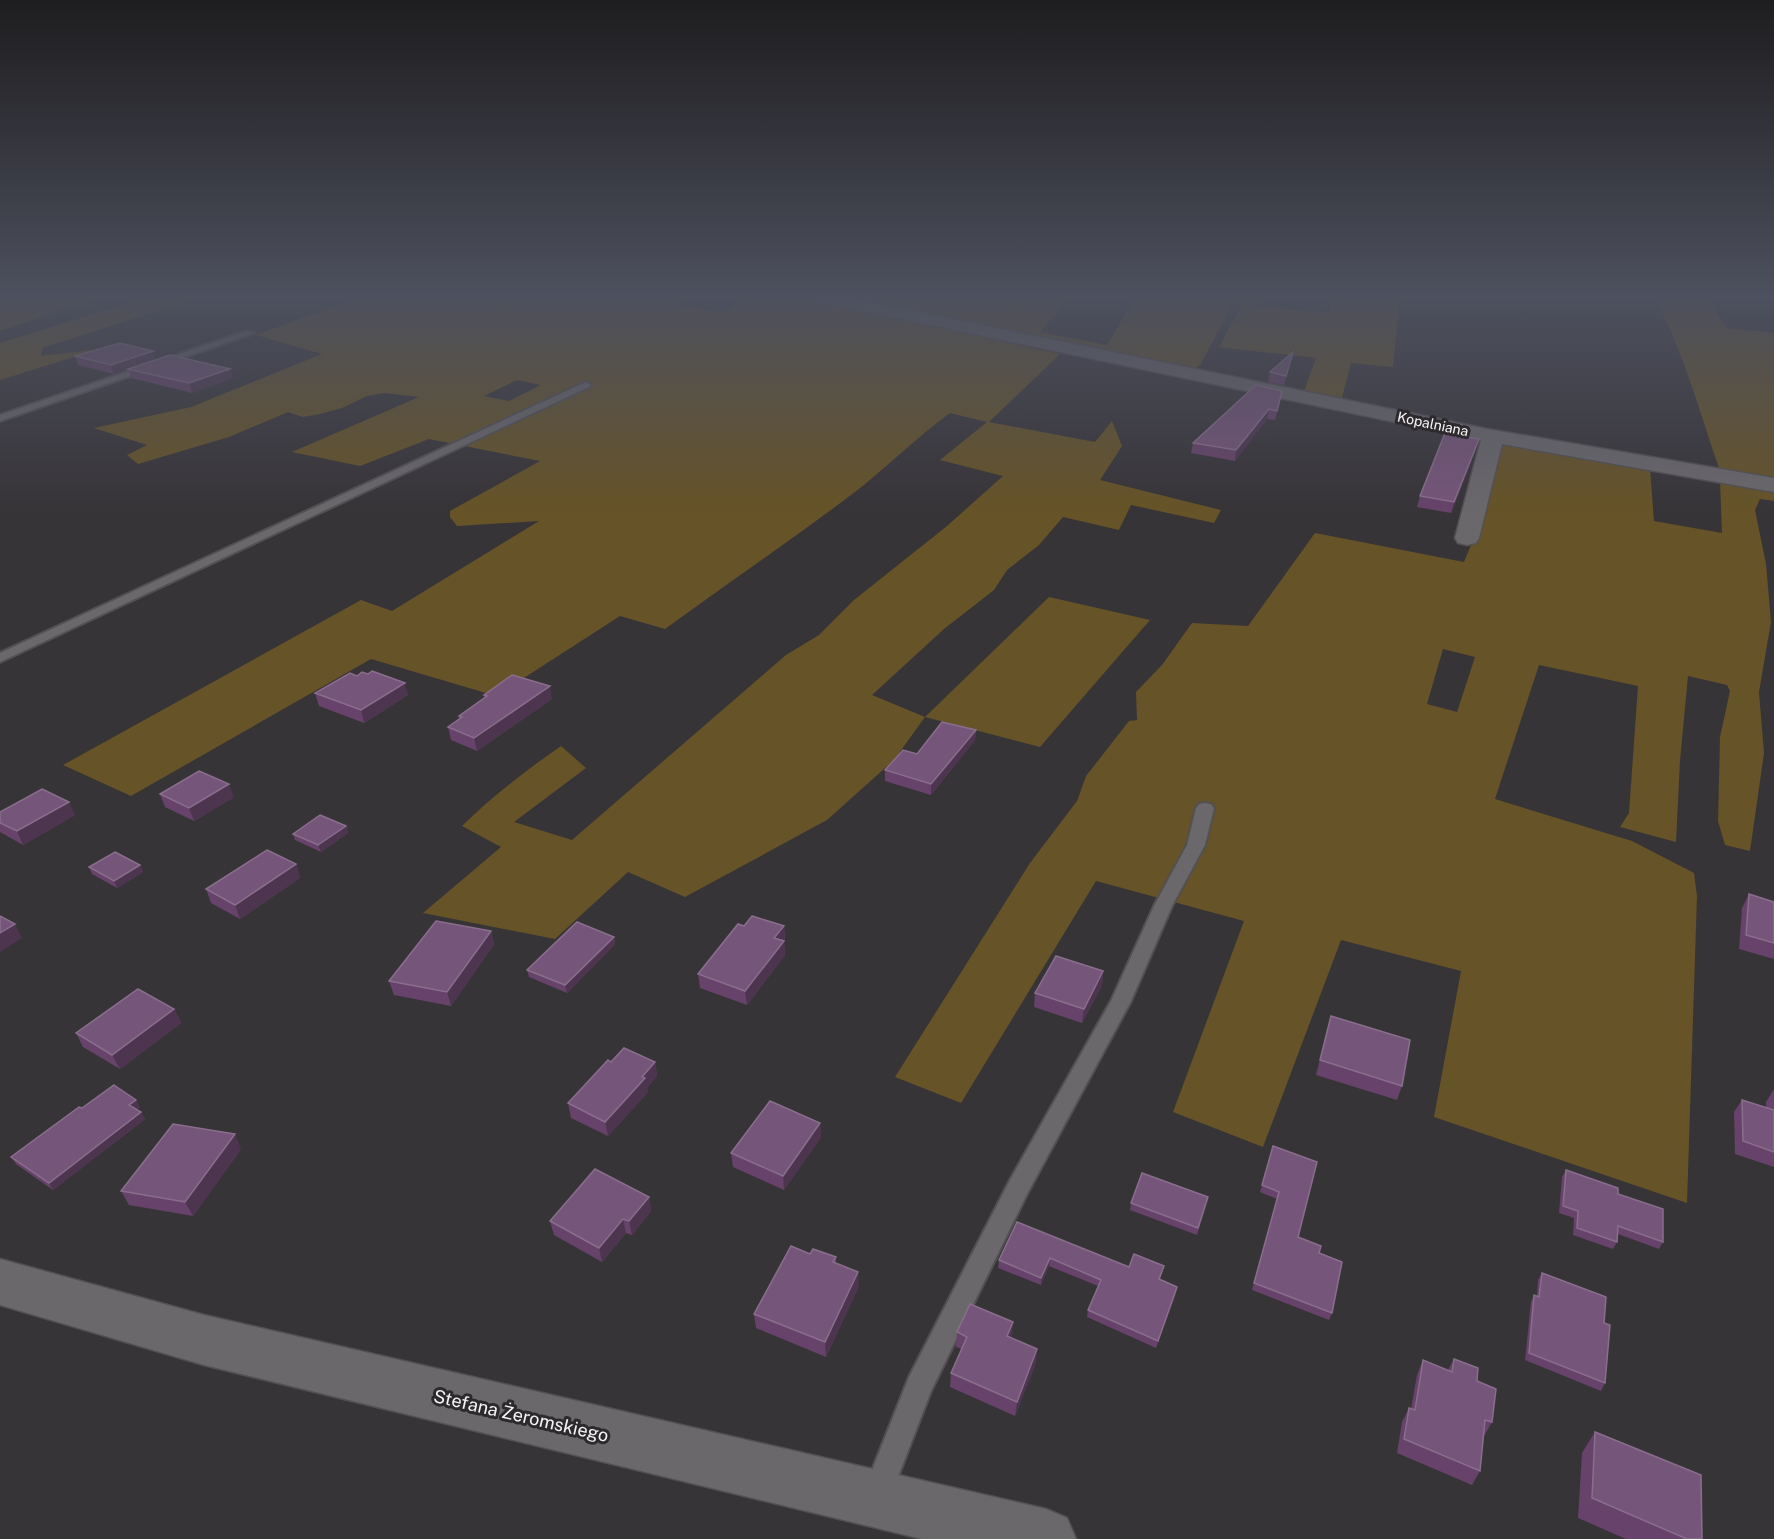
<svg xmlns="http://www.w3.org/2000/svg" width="1774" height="1539" viewBox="0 0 1774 1539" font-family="'Public Sans',sans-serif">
  <rect width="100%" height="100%" fill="#373438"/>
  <g fill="#665327" fill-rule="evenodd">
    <polygon points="12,295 108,295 0,331 0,299"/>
    <polygon points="155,295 207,295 42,348 41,356 99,349 0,380 0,343"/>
    <path d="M366,295H692L674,304L722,313L751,295H789L1060,354L989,422L1095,442L1112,421L1122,446L1100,480L1221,510L1214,523L1131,505L1119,530L1063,517L1039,545L1007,570L994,590L944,629L872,695L925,717L1049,597L1150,620L1040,747L925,717L894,760L827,820L685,897L628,872L555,939L423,913L501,847L462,826C493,796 525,771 561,746L586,768L514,822L572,840L786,655L819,635L854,600L947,526L1003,476L940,460L987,422L950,413C917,437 888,466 855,492C793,539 728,583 665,629L620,616L496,696L371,659L131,796L63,765L361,600L392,611L539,521L457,526L450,517V511L540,461L429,439L360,466L292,452L419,397L384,393L367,396L342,408L320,414L303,417L288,412L229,437L138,464L127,455L147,445L94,428L191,407L322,354L256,335ZM517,380L541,385L509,401L484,396Z"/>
    <polygon points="840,295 860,295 882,300 887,295 1071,295 1040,332 1107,345 1137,295 1238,295 1200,365 1194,370"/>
    <polygon points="1333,295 1400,295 1393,367 1351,363 1342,398 1304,391 1316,358 1219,347 1246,296 1263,298 1258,306 1328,313"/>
    <path d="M1653,295H1707L1726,328L1774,333V478L1719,468C1699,410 1683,350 1653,295Z"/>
    <path d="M1501,442L1650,468L1654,521L1722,533L1720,480L1774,489V501L1760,499L1755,510L1766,564L1771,622L1759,692L1764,753L1750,851L1725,845L1718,821L1720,737L1730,691L1727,685L1688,676L1680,761L1676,842L1620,827L1629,813L1638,686L1539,665L1495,799L1632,841L1694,873L1697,896L1687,1203L1434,1117L1461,971L1341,940L1263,1147L1173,1112L1244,921L1096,881L961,1103L895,1077L1030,863L1077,801L1086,776L1129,721L1137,720L1136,692L1162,665L1192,623L1248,626L1315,533L1464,562L1482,518ZM1443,649L1475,657L1457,712L1427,704Z"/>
  </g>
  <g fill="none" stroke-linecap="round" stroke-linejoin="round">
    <defs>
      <g id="lane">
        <polygon points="247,331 254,333 0,421 0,415"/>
        <polygon points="586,382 591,385 589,387 0,662 0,653"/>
        <polygon points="1205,803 1211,804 1214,808 1205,845 1172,906 1131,1001 1027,1194 931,1391 888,1503 878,1508 868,1503 863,1493 909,1377 1010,1180 1111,1001 1154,906 1187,845 1196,808 1199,804"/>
      </g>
      <g id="street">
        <polygon points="803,295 837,295 1487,429 1774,478 1774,492 1502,444 1479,538 1476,543 1467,545 1458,543 1455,538 1481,440 811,300"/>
        <polygon points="0,1259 204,1315 1046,1509 1067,1518 1076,1539 922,1539 204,1365 0,1305"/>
      </g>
    </defs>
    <use href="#lane" stroke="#535053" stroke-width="4"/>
    <use href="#street" stroke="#535053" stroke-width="3"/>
    <use href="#lane" fill="#6b686c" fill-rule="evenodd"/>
    <use href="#street" fill="#6b686c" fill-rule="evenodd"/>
  </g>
  <g fill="#67426a">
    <polygon points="1293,352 1284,385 1268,382 1270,372"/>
    <polygon points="75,356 156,359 230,369 233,378 192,393 131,378 128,369 114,374 78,365"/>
    <polygon points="1282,391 1275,420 1267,419 1235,461 1191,453 1193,443"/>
    <polygon points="1479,439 1476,449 1451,513 1417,507 1420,496"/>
    <polygon points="368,674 408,695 364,723 319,706 315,693 357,676"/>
    <polygon points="484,695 552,699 477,751 451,740 448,727 459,719 459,716 484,698"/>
    <polygon points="976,730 975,740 931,795 885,781 885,770 917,754"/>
    <polygon points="160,794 234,797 194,821 165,807"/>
    <polygon points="0,812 75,815 23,845 0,832"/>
    <polygon points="346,826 348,833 321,852 295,840 293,834"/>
    <polygon points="296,864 300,878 240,919 211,903 206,889"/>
    <polygon points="140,865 143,872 117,888 92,874 89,867"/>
    <polygon points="1749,894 1774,902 1774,959 1739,949 1742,908"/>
    <polygon points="744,926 784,926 785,940 784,941 785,955 747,1005 700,988 698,974"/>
    <polygon points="491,931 494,944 451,1006 394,995 389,981"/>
    <polygon points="614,937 615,944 567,993 529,977 527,970"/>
    <polygon points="1103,971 1102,985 1082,1023 1034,1007 1035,993"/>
    <polygon points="174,1009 181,1023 120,1069 83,1047 76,1033"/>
    <polygon points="1331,1016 1402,1086 1397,1100 1316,1075"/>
    <polygon points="611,1062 655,1062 657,1076 647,1088 648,1092 608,1136 571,1118 568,1103"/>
    <polygon points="1774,1089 1774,1167 1735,1154 1734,1112 1742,1100 1766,1108 1766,1102"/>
    <polygon points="140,1107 136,1110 145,1119 53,1190 16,1164 11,1157 82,1108"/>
    <polygon points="820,1123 821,1137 784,1190 733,1167 731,1153"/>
    <polygon points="1273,1146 1298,1237 1332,1313 1329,1320 1252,1290 1277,1199 1260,1192"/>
    <polygon points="241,1149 193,1216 129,1205 121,1191"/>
    <polygon points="1566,1170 1663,1242 1659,1249 1618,1234 1617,1242 1613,1249 1573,1235 1574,1218 1559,1213 1562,1177"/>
    <polygon points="649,1197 651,1211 632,1235 626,1233 602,1262 554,1235 550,1221"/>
    <polygon points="1131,1203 1206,1205 1197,1235 1130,1210"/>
    <polygon points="1017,1222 1129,1267 1164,1266 1160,1280 1176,1294 1156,1348 1087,1317 1088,1310 1098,1286 1049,1266 1041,1285 998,1268 999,1260"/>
    <polygon points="810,1254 836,1257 836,1263 859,1286 826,1357 756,1328 754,1314"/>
    <polygon points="1542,1273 1604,1323 1605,1383 1601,1391 1525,1360 1531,1302 1534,1295 1537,1296 1538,1280"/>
    <polygon points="1013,1322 1011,1338 1036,1363 1015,1416 950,1387 951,1373 962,1349 956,1347 957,1332"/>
    <polygon points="1454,1359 1477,1381 1492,1422 1484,1436 1480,1471 1472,1485 1397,1453 1402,1422 1409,1408 1411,1409 1417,1375 1423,1360 1448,1370"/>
    <polygon points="1595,1432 1702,1539 1626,1539 1578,1518 1582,1453"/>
  </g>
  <g fill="#4d3550">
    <polygon points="153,351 156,360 114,374 111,365"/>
    <polygon points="230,369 233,378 192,393 189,383"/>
    <polygon points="1269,409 1267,419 1235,461 1236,450"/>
    <polygon points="1479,439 1476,449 1451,513 1454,502"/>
    <polygon points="405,683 408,695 364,723 361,710"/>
    <polygon points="550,686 552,699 477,751 474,738"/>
    <polygon points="976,730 975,740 931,795 931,784"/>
    <polygon points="229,784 234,797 194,821 189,808"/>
    <polygon points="69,802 75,815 23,845 17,831"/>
    <polygon points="346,826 348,833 321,852 318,845"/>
    <polygon points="296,864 300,878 240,919 235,905"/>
    <polygon points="140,865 143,872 117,888 114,881"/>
    <polygon points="15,924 22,938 0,952 0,933"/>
    <polygon points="784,926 785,940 780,946 784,941 785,955 747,1005 745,991 774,938"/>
    <polygon points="491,931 494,944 451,1006 447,992"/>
    <polygon points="614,937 615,944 567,993 565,985"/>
    <polygon points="1103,971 1102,985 1082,1023 1084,1009"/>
    <polygon points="174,1009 181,1023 120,1069 112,1055"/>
    <polygon points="655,1062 657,1076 647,1088 648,1092 608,1136 605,1122 642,1077"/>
    <polygon points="136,1100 140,1107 133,1112 129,1105"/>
    <polygon points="141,1112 145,1119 53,1190 49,1183"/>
    <polygon points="820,1123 821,1137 784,1190 783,1176"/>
    <polygon points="235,1134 241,1149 193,1216 185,1202"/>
    <polygon points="649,1197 651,1211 632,1235 629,1221"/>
    <polygon points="623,1219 626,1233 602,1262 599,1248"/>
    <polygon points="1050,1258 1049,1266 1041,1285 1041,1278"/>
    <polygon points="858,1272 859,1286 826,1357 825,1342"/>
    <polygon points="1177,1287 1176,1294 1156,1348 1158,1341"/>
    <polygon points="1013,1322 1012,1336 1006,1350 1007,1336"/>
    <polygon points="1037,1349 1036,1363 1015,1416 1017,1402"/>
  </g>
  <g fill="#76557a" stroke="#8a6e8d" stroke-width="1.5">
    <polygon points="120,343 153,351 111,365 75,356"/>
    <polygon points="1293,352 1286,376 1270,372"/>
    <polygon points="170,355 230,369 189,383 128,369"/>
    <polygon points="1256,385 1282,391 1277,411 1269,409 1236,450 1193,443"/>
    <polygon points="1445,433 1479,439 1454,502 1420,496"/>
    <polygon points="372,671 405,683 361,710 315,693 350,673 357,676 362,672 368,674"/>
    <polygon points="512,675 550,686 474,738 448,727 462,717 459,716 487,696 484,695"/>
    <polygon points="942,722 976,730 931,784 885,770 903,750 917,754"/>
    <polygon points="199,771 229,784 189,808 160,794"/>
    <polygon points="42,789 69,802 17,831 0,823 0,812"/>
    <polygon points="320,815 346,826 318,845 293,834"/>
    <polygon points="267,850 296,864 235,905 206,889"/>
    <polygon points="115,852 140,865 114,881 89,867"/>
    <polygon points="1749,894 1774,902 1774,943 1746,935"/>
    <polygon points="0,916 15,924 0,933"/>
    <polygon points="752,916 784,926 774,938 784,941 745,991 698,974 738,924 744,926"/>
    <polygon points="436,921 491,931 447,992 389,981"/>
    <polygon points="577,922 614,937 565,985 527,970"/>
    <polygon points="1056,956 1103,971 1084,1009 1035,993"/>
    <polygon points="138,989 174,1009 112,1055 76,1033"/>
    <polygon points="1331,1016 1410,1040 1402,1086 1320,1060"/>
    <polygon points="624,1048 655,1062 642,1077 645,1078 605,1122 568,1103 608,1060 611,1062"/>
    <polygon points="114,1085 136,1100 129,1105 141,1112 49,1183 11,1157 79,1107 82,1108"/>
    <polygon points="1742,1100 1774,1110 1774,1152 1743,1141"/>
    <polygon points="770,1101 820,1123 783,1176 731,1153"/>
    <polygon points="173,1124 235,1134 185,1202 121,1191"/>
    <polygon points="1273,1146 1317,1162 1298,1237 1321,1246 1319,1253 1342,1262 1332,1313 1254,1283 1279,1192 1262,1185"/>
    <polygon points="595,1169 649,1197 629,1221 623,1219 599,1248 550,1221"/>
    <polygon points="1566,1170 1618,1188 1618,1194 1663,1209 1663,1242 1618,1226 1617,1242 1577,1228 1578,1211 1563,1206"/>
    <polygon points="1142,1173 1208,1197 1198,1228 1131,1203"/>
    <polygon points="1017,1222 1129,1267 1134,1254 1164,1266 1159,1279 1177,1287 1158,1341 1088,1310 1101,1280 1050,1258 1041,1278 999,1260"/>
    <polygon points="791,1246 810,1254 813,1249 836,1257 833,1262 858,1272 825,1342 754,1314"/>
    <polygon points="1542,1273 1606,1297 1604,1323 1610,1325 1605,1383 1529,1353 1534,1295 1539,1297"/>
    <polygon points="970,1304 1013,1322 1007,1336 1037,1349 1017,1402 951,1373 967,1337 957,1332"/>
    <polygon points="1454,1359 1478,1368 1477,1381 1496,1389 1492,1422 1485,1420 1480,1471 1404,1439 1409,1408 1415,1410 1423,1360 1452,1372"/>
    <polygon points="1595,1432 1701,1475 1702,1539 1687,1539 1592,1498"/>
  </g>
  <linearGradient id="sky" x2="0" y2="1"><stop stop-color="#1e1d1f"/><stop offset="0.58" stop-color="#4d505e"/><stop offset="1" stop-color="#4d505e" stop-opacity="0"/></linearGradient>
  <rect width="1774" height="511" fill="url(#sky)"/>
  <g text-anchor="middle" stroke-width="6" stroke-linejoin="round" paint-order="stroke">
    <g font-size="14" fill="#f6f4f6" stroke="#2d2a2d">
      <text transform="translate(1433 424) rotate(12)" y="5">Kopalniana</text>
    </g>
    <g font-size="18" fill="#f6f4f6" stroke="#2d2a2d">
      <text transform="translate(521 1416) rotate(13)" y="6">Stefana Żeromskiego</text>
    </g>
  </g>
</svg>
